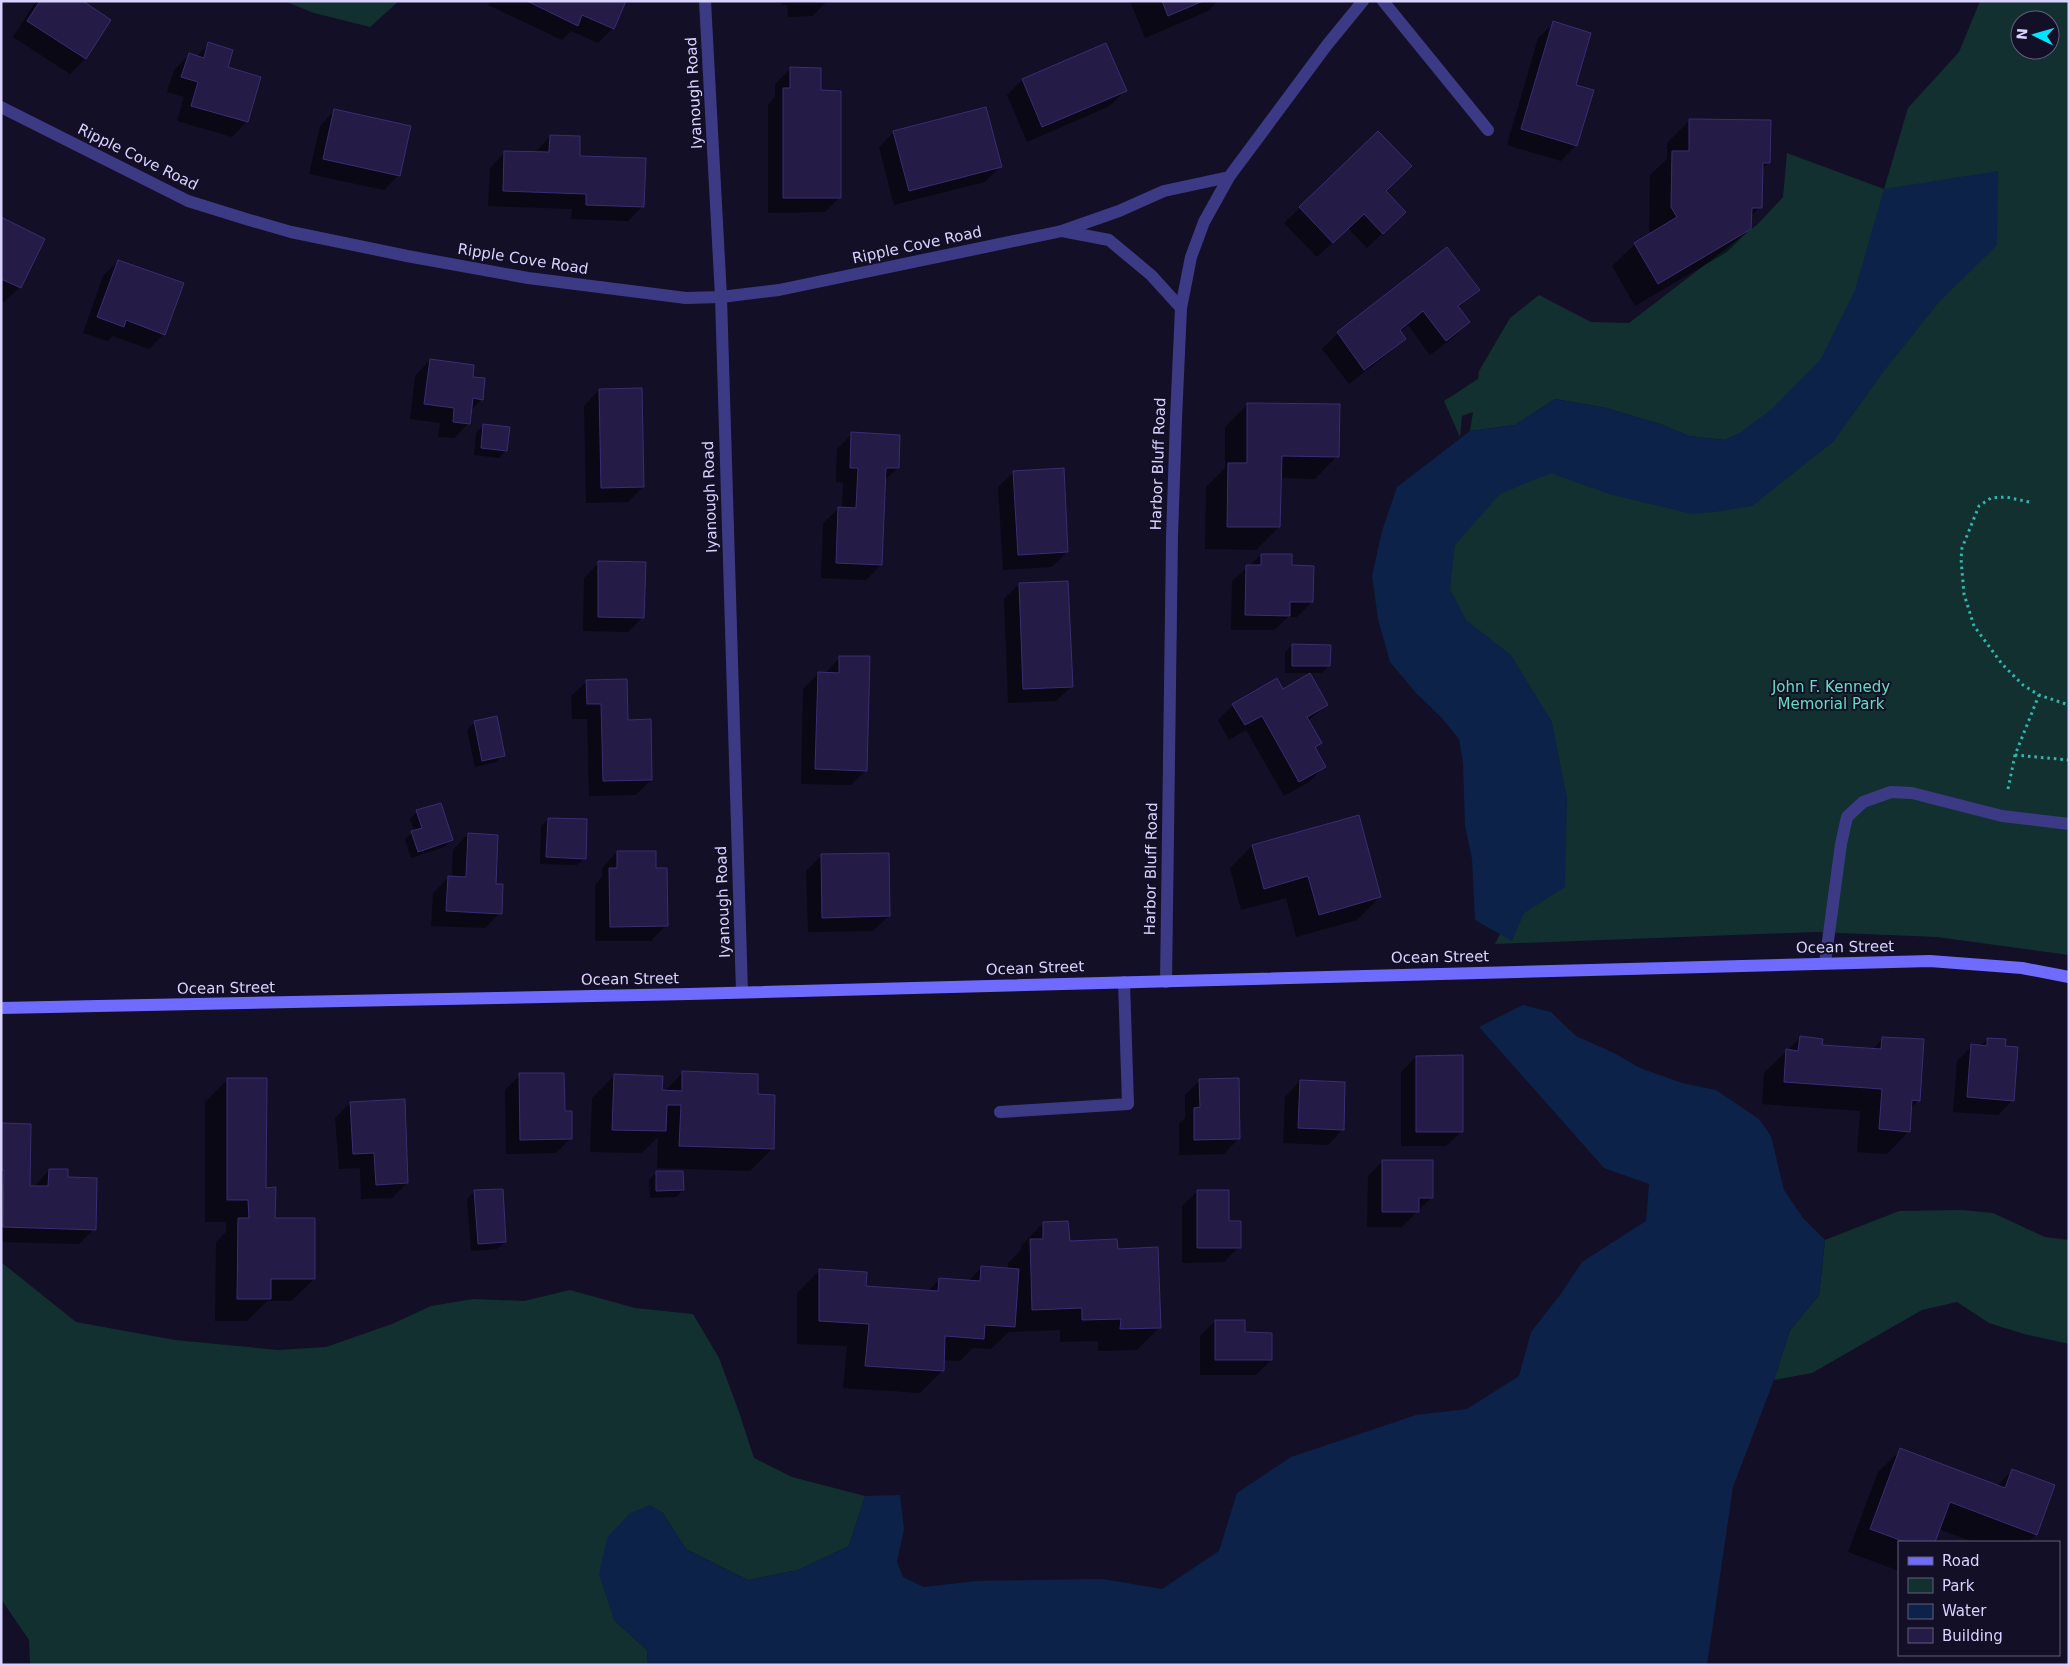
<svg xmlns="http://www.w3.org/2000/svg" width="2070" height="1666" viewBox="0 0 2070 1666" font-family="'DejaVu Sans',sans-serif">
  <rect width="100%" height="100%" fill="#130f26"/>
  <g fill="#12302f" fill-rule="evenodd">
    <polygon points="284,1 399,1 370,27 314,13"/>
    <path d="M1980,1H2069V955L1937,937L1816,932L1495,944L1509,916L1503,716L1424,531L1497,470L1768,465L1909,238L1793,417L1724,440L1689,436L1660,424L1606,408L1555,399L1515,425L1470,431L1473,412L1462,416L1460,437L1444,401L1478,379L1479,371L1510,318L1539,295L1591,322L1629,323L1758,224L1783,197L1787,153L1884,189L1908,108L1959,52ZM2020,20H2050V50H2020Z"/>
    <polygon points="1962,1210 1993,1213 2045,1237 2069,1240 2069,1344 2024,1334 1989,1323 1957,1302 1922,1310 1812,1373 1774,1380 1790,1330 1819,1295 1825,1240 1899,1211"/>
    <polygon points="1,1262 76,1322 175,1340 278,1350 326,1347 392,1324 431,1306 473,1299 524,1301 570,1290 635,1308 693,1314 719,1358 739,1412 754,1458 792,1477 865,1496 849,1546 798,1570 748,1580 686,1549 662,1512 614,1620 647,1650 648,1665 30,1665 29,1640 1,1599"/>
  </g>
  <g fill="#0c2248">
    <polygon points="1998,171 1997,245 1939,302 1884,371 1833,442 1752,506 1715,512 1692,514 1609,494 1551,473 1500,494 1455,545 1450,589 1466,620 1511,655 1552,722 1567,798 1565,887 1524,913 1512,941 1475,920 1472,859 1465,826 1463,763 1459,739 1441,717 1416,693 1390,662 1378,619 1372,576 1382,531 1397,487 1470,431 1515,425 1555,399 1606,408 1660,424 1689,436 1724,440 1741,432 1772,409 1821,359 1855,290 1884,189"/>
    <polygon points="1523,1005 1551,1012 1576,1036 1614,1053 1640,1068 1682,1083 1716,1090 1759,1119 1771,1136 1784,1190 1803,1218 1825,1240 1819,1295 1790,1330 1774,1380 1733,1487 1707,1665 648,1665 647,1650 614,1620 599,1574 607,1538 630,1513 650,1505 662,1512 686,1549 748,1580 798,1570 849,1546 865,1496 900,1495 904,1529 897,1562 903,1577 924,1587 976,1581 1103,1579 1162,1589 1219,1551 1237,1493 1291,1457 1416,1415 1467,1409 1519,1376 1531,1332 1560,1295 1582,1262 1646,1221 1649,1184 1604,1168 1479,1027"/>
  </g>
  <g fill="#0007">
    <polygon points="36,1 81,1 110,20 85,59 70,74 13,37"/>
    <polygon points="490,1 624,1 613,28 598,43 571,31 562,40 488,5"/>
    <polygon points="781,1 827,1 813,16 788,17 787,5 781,5"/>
    <polygon points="1130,1 1218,1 1208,11 1145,38"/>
    <polygon points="1554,23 1574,86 1576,145 1561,161 1507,145 1538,38"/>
    <polygon points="209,44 226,68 247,121 232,137 177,121 184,97 167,92 174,70 189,55 196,57"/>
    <polygon points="790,69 820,92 840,197 825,212 768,213 768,105 775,97 775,84"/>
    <polygon points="1022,80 1125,91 1110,106 1027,142 1007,95"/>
    <polygon points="335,110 399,175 384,190 309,174 320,126"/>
    <polygon points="1690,120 1768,163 1761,170 1760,207 1750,217 1750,229 1727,252 1635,306 1612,266 1635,244 1651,234 1649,230 1650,175 1667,159 1667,143"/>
    <polygon points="894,132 1001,166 985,182 894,205 879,147"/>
    <polygon points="1378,133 1385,192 1404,212 1367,248 1348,228 1317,257 1284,223"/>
    <polygon points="550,136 579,157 643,206 628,221 571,219 572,209 488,206 490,168 505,152 535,153"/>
    <polygon points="1,219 20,287 4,302 1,301"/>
    <polygon points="1446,249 1478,290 1458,308 1469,322 1454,337 1430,355 1408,325 1400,332 1404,338 1389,353 1349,384 1322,349 1338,333"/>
    <polygon points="118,261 164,334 149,349 113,336 107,341 83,333 103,276"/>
    <polygon points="430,360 472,378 482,399 471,410 469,423 454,438 438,437 440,423 410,419 415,376"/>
    <polygon points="599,390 643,487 628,502 586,503 584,406"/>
    <polygon points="1248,404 1337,456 1315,479 1280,478 1279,527 1256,550 1205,549 1206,487 1225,468 1225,427"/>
    <polygon points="483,426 506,450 499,458 474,455 476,433"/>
    <polygon points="852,434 898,468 884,481 881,565 866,580 821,578 823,523 839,508 842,508 843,483 836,482 837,449"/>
    <polygon points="1014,472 1067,552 1052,567 1003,570 998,487"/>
    <polygon points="1261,555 1291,567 1312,602 1297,617 1288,617 1274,630 1231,630 1232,581"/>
    <polygon points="599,563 643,617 628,632 583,631 584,578"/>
    <polygon points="1019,584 1072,686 1056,701 1008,703 1004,599"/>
    <polygon points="1293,645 1329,666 1322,673 1285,673 1285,652"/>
    <polygon points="840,657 866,770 851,785 801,784 803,689 818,674 825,674"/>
    <polygon points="587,681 651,780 636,795 589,796 587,719 572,719 571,696"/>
    <polygon points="1282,691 1326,705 1308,721 1320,742 1314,749 1324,767 1309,782 1284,796 1246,730 1229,740 1218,720 1233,705"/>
    <polygon points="475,722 503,755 496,762 475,767 467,730"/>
    <polygon points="417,812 451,840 444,847 411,858 405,839 414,831 410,819"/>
    <polygon points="548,819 585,858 577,865 540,864 541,826"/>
    <polygon points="468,834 494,885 500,913 485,928 431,926 433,893 448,878 452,878 453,850"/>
    <polygon points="1252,846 1380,897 1357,920 1296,937 1286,898 1241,910 1230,868"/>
    <polygon points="617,852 655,870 666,925 651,941 595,941 595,885 602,877 602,868"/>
    <polygon points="821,856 889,916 873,931 808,932 806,871"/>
    <polygon points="1800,1038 1821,1046 1872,1050 1883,1038 1919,1100 1911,1108 1909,1131 1887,1154 1857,1152 1860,1111 1762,1104 1764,1073"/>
    <polygon points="1988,1039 2013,1100 1998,1115 1953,1112 1957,1061 1972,1046 1980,1046"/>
    <polygon points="1416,1057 1462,1131 1446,1146 1401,1146 1401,1072"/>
    <polygon points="683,1072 757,1095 773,1148 750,1171 657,1168 658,1137 642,1153 590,1152 592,1098 615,1075 664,1092"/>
    <polygon points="520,1075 563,1113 571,1138 556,1153 506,1154 505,1090"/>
    <polygon points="228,1079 274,1219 314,1279 291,1301 267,1301 247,1321 215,1321 216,1242 226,1232 226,1222 205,1222 205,1102"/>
    <polygon points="1200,1080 1239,1138 1224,1154 1179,1155 1179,1124 1185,1118 1185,1095"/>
    <polygon points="1300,1081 1343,1129 1328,1145 1283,1143 1285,1097"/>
    <polygon points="350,1103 407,1183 392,1198 361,1199 360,1168 339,1169 335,1118"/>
    <polygon points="1,1124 28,1187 34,1187 49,1170 67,1179 94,1229 79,1244 1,1242"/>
    <polygon points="1383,1161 1431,1198 1402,1227 1367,1227 1368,1176"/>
    <polygon points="657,1172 683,1190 676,1197 650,1198 649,1180"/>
    <polygon points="475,1191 505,1242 497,1249 471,1251 467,1199"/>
    <polygon points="1198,1191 1228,1222 1239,1247 1224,1262 1182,1263 1182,1206"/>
    <polygon points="1043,1223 1068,1242 1117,1250 1160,1327 1137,1350 1098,1351 1098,1341 1060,1342 1060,1330 1009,1332 991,1349 973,1348 960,1361 943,1360 943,1370 920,1393 843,1388 847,1346 797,1344 797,1293 820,1270 864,1287 927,1292 939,1280 967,1282 982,1267 1008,1269 1008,1263 1021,1250 1021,1246"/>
    <polygon points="1215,1321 1243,1334 1271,1360 1256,1375 1200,1375 1200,1336"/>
    <polygon points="1901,1450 1997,1486 2012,1471 2036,1534 2028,1542 1974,1542 1938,1529 1933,1542 1899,1542 1899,1571 1848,1552 1878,1472"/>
  </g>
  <g fill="#241b47" stroke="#3b2d73">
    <polygon points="40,1 83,1 111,20 86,59 27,21"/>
    <polygon points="527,1 626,1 614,29 582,15 578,26"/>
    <polygon points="1162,1 1203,1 1168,16"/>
    <polygon points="1553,21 1591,33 1576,85 1594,90 1577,146 1521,129"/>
    <polygon points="208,42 233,50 228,67 261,77 248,122 191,106 198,82 181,77 189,53 204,58"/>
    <polygon points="1106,43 1127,91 1042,127 1022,79"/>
    <polygon points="790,67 821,68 821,90 841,91 841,198 783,198 783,88 790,88"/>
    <polygon points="986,107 1002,167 909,191 893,131"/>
    <polygon points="334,109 411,126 400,176 323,159"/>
    <polygon points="1689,119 1771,120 1770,163 1763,163 1762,208 1752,208 1751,229 1658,284 1634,243 1677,217 1671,207 1672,151 1689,151"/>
    <polygon points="1378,131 1412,166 1386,191 1406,212 1383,234 1364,214 1333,243 1299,207"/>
    <polygon points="550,135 580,136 580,156 646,158 644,207 586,205 586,194 503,191 504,151 549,152"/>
    <polygon points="1,217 45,239 21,288 1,279"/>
    <polygon points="1447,247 1480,290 1458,306 1470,322 1446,341 1423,311 1400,330 1406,339 1364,370 1337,332"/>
    <polygon points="118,260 184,283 165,335 126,320 124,327 97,317"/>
    <polygon points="430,359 474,365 473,377 485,378 483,400 473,398 470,424 453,422 454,408 424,404"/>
    <polygon points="642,388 644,487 601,488 599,389"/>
    <polygon points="1247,403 1340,404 1339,457 1282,456 1280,527 1227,527 1228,463 1247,463"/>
    <polygon points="483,424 510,427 507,451 481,448"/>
    <polygon points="851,432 900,435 899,468 886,468 882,565 836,563 838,507 856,508 858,468 850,468"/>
    <polygon points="1064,468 1068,552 1018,555 1013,471"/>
    <polygon points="1261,554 1292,554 1292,565 1314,566 1313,602 1290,602 1290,616 1245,615 1246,565 1261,565"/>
    <polygon points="598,561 646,562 644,618 598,617"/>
    <polygon points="1068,581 1073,687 1023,689 1019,583"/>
    <polygon points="1292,644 1331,645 1330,666 1292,666"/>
    <polygon points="839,656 870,656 867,771 815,769 818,672 839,673"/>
    <polygon points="1310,673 1328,705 1307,717 1322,743 1315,747 1326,767 1299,782 1262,716 1245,725 1232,704 1277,678 1283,689"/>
    <polygon points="627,679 628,720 651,719 652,780 603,781 601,704 587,704 586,680"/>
    <polygon points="497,716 505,756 482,761 474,721"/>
    <polygon points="441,803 453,840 418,852 411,831 422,828 416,810"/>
    <polygon points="1359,815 1381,897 1319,915 1308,876 1264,889 1252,845"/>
    <polygon points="548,818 587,819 586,859 546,857"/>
    <polygon points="468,833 498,835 496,884 503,884 502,914 446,911 448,876 466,877"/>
    <polygon points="617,851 656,851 656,868 667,868 668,926 610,927 609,868 617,868"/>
    <polygon points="889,853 890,916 822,918 821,854"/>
    <polygon points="1800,1036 1823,1039 1822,1045 1881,1049 1882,1037 1924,1039 1920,1101 1912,1100 1910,1132 1879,1129 1882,1089 1784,1082 1786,1049 1798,1051"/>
    <polygon points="1987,1038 2006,1039 2005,1046 2018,1047 2014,1101 1967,1097 1971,1044 1987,1046"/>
    <polygon points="1463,1055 1463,1132 1416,1132 1416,1056"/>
    <polygon points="682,1071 758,1074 758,1094 775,1095 774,1149 679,1146 681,1105 667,1105 666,1131 612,1130 614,1074 663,1076 662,1090 682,1091"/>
    <polygon points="519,1073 564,1073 565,1111 572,1111 572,1139 520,1140"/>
    <polygon points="227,1078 267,1078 266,1188 276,1187 275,1218 315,1218 315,1279 271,1279 271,1299 237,1299 238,1218 249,1218 248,1200 227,1200"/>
    <polygon points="1239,1078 1240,1139 1194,1140 1194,1108 1200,1107 1199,1079"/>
    <polygon points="1300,1080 1345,1082 1344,1130 1298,1128"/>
    <polygon points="405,1099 408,1183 376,1185 374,1153 353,1154 350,1102"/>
    <polygon points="1,1123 31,1124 30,1186 48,1186 49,1169 68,1169 68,1177 97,1178 96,1230 3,1227 4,1170 1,1170"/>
    <polygon points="1382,1160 1433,1160 1433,1198 1419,1198 1419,1212 1382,1212"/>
    <polygon points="656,1171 683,1171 684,1190 656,1191"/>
    <polygon points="503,1189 506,1242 478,1244 474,1190"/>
    <polygon points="1197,1190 1229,1190 1229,1221 1241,1221 1241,1248 1197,1248"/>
    <polygon points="1068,1221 1070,1241 1117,1239 1118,1249 1158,1247 1161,1328 1120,1329 1121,1319 1082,1320 1082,1308 1032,1310 1030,1239 1043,1239 1043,1222"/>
    <polygon points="981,1266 1019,1269 1015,1327 985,1325 984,1339 945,1336 944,1371 865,1366 869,1324 819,1321 819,1269 867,1272 866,1286 938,1291 939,1278 980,1281"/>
    <polygon points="1215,1320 1245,1320 1245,1332 1272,1333 1272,1360 1215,1360"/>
    <polygon points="1900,1448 2005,1488 2012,1469 2055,1485 2037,1535 1950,1502 1935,1542 1905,1542 1870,1529"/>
  </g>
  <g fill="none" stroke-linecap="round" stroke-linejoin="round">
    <g stroke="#2fb8b0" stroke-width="3" stroke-dasharray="2.5 4" stroke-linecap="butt">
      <polyline points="2029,502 2006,497 1991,498 1979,506 1962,548 1961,559 1964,594 1974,626 2002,664 2023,685 2039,695 2069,705"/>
      <polyline points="2015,755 2069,760"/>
      <polyline points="2008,789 2015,755 2039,695"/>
    </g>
    <g stroke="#3d3a85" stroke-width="12">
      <polyline points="1825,963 1841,844 1847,817 1863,802 1891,792 1912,793 2002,816 2069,824"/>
      <polyline points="1000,1112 1128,1104 1124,982"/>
    </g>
    <g stroke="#3d3a85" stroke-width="12">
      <polyline points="705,1 721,297 742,992"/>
      <polyline points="1383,1 1488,130"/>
      <polyline points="1,107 188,201 246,219 291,232 407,256 528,278 686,298 721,297 779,290 1062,231 1119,211 1164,191 1229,177"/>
      <polyline points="1062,231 1109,240 1151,275 1181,308"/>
      <polyline points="1166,982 1172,537 1176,419 1181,308 1191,257 1204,222 1229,177 1327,45 1363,1"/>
    </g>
    <polyline stroke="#6f6bff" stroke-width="12" points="1,1008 689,994 1930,961 2022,968 2069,977"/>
  </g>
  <g text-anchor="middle" stroke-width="4" stroke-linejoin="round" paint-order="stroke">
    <g font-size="15" fill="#d9d4ff" stroke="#130f26">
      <text transform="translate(694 93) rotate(-93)" y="5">Iyanough Road</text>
      <text transform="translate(138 157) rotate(26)" y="5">Ripple Cove Road</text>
      <text transform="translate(917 245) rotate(-12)" y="5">Ripple Cove Road</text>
      <text transform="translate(523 259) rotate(9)" y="5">Ripple Cove Road</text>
      <text transform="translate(1158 464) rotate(-88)" y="5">Harbor Bluff Road</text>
      <text transform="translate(710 497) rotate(-92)" y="5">Iyanough Road</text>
      <text transform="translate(1151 869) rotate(-89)" y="5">Harbor Bluff Road</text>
      <text transform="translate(723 902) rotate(-92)" y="5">Iyanough Road</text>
      <text transform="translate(1845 947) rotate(-1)" y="5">Ocean Street</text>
      <text transform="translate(1440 957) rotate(-1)" y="5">Ocean Street</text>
      <text transform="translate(1035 968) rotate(-2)" y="5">Ocean Street</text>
      <text transform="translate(630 979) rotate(-1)" y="5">Ocean Street</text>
      <text transform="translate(226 988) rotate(-1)" y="5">Ocean Street</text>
    </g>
    <g font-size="15" fill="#5fe0c0" stroke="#130f26">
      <text x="1831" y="692">John F. Kennedy<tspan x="1831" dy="17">Memorial Park</tspan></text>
    </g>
  </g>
  <rect width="2070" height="1666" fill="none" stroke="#d9d4ff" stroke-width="5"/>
  <rect x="1898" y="1541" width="162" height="115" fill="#130f26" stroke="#625e7d"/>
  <rect x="1908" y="1557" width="25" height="8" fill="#6f6bff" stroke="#625e7d"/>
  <text x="1942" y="1566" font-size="15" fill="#d9d4ff">Road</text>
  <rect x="1908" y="1578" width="25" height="15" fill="#12302f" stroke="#625e7d"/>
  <text x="1942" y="1591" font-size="15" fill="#d9d4ff">Park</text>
  <rect x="1908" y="1604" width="25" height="15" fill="#0c2248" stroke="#625e7d"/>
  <text x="1942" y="1616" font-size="15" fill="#d9d4ff">Water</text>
  <rect x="1908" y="1628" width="25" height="15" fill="#241b47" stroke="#625e7d"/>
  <text x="1942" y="1641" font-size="15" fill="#d9d4ff">Building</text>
  <g transform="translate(2035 35) rotate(275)"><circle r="24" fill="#130f26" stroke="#625e7d"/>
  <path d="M0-4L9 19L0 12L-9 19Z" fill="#00e5ff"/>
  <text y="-8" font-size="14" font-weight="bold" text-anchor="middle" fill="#d9d4ff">N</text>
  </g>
</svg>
